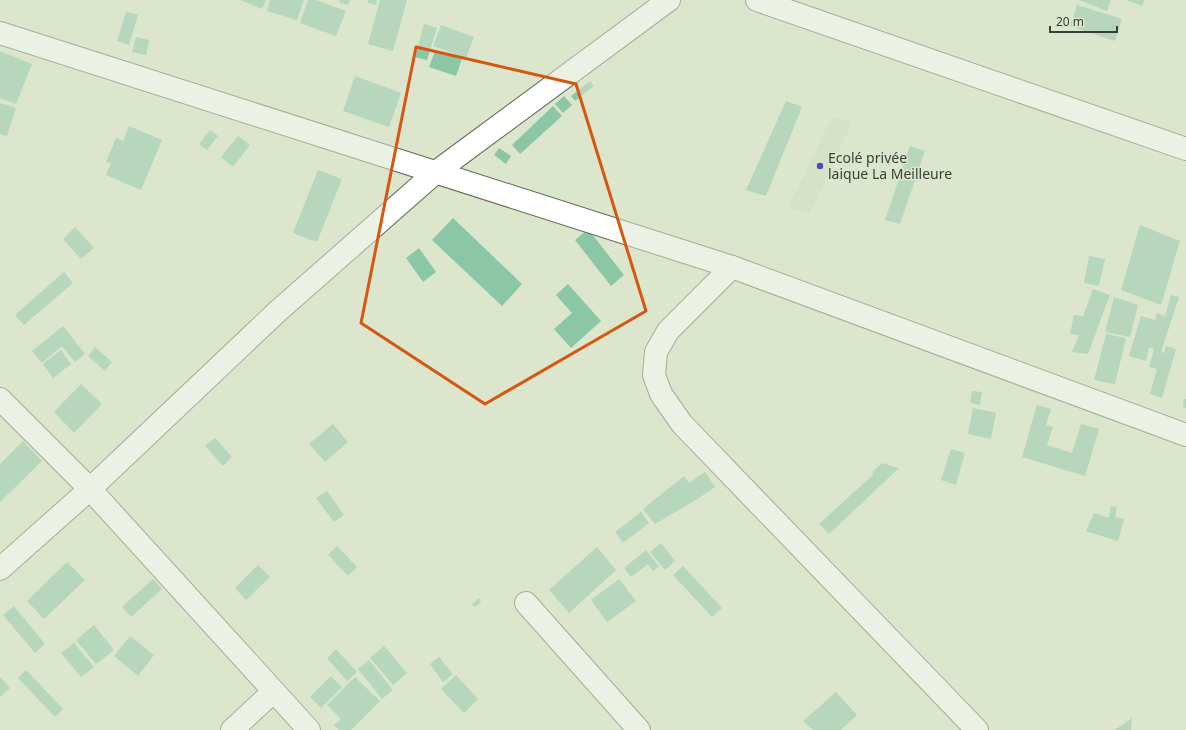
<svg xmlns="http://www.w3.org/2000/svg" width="1186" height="730" viewBox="0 0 1186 730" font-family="'Noto Sans',sans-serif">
  <rect width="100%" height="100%" fill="#dbe6cd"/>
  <polygon fill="#cfdebe" points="832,117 852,123 809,214 788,208"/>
  <g fill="#8bc6a5">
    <polygon points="240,0 266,0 262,9"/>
    <polygon points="270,0 304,0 297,20 267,11"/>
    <polygon points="308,0 316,0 346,11 336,36 300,23"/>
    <polygon points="340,0 350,0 348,5 339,3"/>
    <polygon points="368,0 377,0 376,5 368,3"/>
    <polygon points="380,0 407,0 393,51 368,44"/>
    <polygon points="1079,0 1111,0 1107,11"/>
    <polygon points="1126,0 1145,0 1142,6"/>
    <polygon points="1077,5 1122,19 1115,41 1070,26"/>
    <polygon points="126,12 138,15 129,45 117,41"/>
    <polygon points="424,24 437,28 427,60 415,57"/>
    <polygon points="441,25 474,37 466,58 433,46"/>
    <polygon points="136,37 149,40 146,55 132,52"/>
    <polygon points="0,51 32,64 16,104 0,98"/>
    <polygon points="435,51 462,59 456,76 429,67"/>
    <polygon points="355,76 401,93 389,127 343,111"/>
    <polygon points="590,81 594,86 575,101 571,96"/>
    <polygon points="564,96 572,105 563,113 555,104"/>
    <polygon points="786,101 802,107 766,196 746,190"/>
    <polygon points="0,103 16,108 7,136 0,134"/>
    <polygon points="553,106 562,116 520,154 512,145"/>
    <polygon points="129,126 162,140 141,190 106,175 111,163 106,162 116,138 123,141"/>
    <polygon points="210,130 218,136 207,150 199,144"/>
    <polygon points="238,136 250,145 233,167 221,157"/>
    <polygon points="910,146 925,151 900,224 885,220"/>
    <polygon points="499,148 511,156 506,164 494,155"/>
    <polygon points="318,170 342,179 317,242 293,233"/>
    <polygon points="453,218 522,284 502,306 432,240"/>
    <polygon points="1140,225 1180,241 1161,305 1121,290"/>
    <polygon points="75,227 94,248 81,259 63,239"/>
    <polygon points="588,229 624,275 611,286 575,240"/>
    <polygon points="419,248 436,272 423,282 406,258"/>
    <polygon points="1089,256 1105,259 1099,286 1084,283"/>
    <polygon points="64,272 73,283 24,325 15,315"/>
    <polygon points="568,284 601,321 571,348 554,329 572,313 556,295"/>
    <polygon points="1093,289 1110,295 1088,354 1072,352 1079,335 1070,334 1074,315 1083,316"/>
    <polygon points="1171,295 1179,297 1161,352 1164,353 1166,346 1176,349 1162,398 1150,394 1157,369 1149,367 1154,349 1149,348 1146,361 1129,356 1141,316 1155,320 1157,313 1165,316"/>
    <polygon points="1114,297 1138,305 1130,337 1105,332"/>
    <polygon points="63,326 85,354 75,362 62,346 42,363 32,351"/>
    <polygon points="1106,334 1126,338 1115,384 1094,380"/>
    <polygon points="95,347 112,362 105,371 88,356"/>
    <polygon points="61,350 71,364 53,378 43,364"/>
    <polygon points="81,384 102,404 74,433 54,412"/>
    <polygon points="972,391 982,392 980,405 970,403"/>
    <polygon points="1184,399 1186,399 1186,408 1183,407"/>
    <polygon points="1037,405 1051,409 1046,425 1053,427 1047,445 1072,453 1081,424 1099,429 1085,476 1022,457"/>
    <polygon points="973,408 996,413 991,439 968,434"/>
    <polygon points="333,424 348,442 325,462 309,444"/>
    <polygon points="215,438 232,457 223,466 205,446"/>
    <polygon points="23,441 42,461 0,502 0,464"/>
    <polygon points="951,449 965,453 956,485 941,480"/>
    <polygon points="882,463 899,468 829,534 819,524 874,474 872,472"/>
    <polygon points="705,472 715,487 699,498 655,524 643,509 684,476 689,483"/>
    <polygon points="327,491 344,515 334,522 316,498"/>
    <polygon points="1111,506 1117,507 1115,517 1124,519 1118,541 1086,531 1094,513 1109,518"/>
    <polygon points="641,512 649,523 623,543 615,532"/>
    <polygon points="661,543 675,561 665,570 650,552"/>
    <polygon points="337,546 357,567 348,576 328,555"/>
    <polygon points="597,547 616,570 569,613 549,590"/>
    <polygon points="646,550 659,566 653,571 648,564 631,577 624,568"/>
    <polygon points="67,562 85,580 44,619 27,601"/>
    <polygon points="258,565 270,577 246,600 235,588"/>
    <polygon points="683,566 722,608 712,617 673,575"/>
    <polygon points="153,579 162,589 131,617 122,607"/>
    <polygon points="619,579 636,601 607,622 591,600"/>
    <polygon points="479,598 481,602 475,607 472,604"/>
    <polygon points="14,606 45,644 35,653 3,615"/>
    <polygon points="94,625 114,650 96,664 76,640"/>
    <polygon points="130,636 154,655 138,676 114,656"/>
    <polygon points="74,643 94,667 81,677 61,653"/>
    <polygon points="384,646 407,673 393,685 370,658"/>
    <polygon points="336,649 357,672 347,681 327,658"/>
    <polygon points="439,657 453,674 443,682 430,664"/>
    <polygon points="369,660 393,690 382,699 358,669"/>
    <polygon points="26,670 63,709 55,717 18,678"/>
    <polygon points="456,675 478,699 464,713 441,689"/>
    <polygon points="331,676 342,687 321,708 310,697"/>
    <polygon points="0,677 10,688 0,697"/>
    <polygon points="355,677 380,701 351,730 339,730 334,725 341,719 327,705"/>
    <polygon points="836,692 857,715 841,730 813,730 803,721"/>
    <polygon points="1132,718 1131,730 1115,730"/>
  </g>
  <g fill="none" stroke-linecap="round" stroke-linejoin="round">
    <defs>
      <g id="street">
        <polyline points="0,33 732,267 1186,435"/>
        <polyline points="732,267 668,331 656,352 654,375 661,394 682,424 977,730"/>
        <polyline points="0,399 90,489 309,730"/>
        <polyline points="0,569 90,489 278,311 436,172 669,0"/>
        <polyline points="526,603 639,730"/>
        <polyline points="232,730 273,692"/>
      </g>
      <polyline id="secondary" points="757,0 1186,149"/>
    </defs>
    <use href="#street" stroke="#5f6953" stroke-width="24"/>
    <use href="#secondary" stroke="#5f6953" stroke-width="24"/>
    <use href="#street" stroke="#fff" stroke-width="22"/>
    <use href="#secondary" stroke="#fff" stroke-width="22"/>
  </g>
  <path d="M0 0H1186V730H0ZM416,47L576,84L646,311L485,404L361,323Z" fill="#dbe6cd" fill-opacity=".55" fill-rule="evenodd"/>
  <path fill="none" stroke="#d75610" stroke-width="3" stroke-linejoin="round" d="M416,47L576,84L646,311L485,404L361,323Z"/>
  <circle fill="#5c44bc" stroke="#dbe6cd" stroke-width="1.5" cx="820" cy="166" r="4"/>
  <g text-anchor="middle" stroke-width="3" stroke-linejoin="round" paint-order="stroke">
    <g font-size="14" fill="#3a3f35" stroke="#dbe6cd" text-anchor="start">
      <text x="828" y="163">Ecolé privée<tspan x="828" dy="16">laique La Meilleure</tspan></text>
    </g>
  </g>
  <path d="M1050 26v6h67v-6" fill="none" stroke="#3a3f35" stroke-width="2"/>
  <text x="1056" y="26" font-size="12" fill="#3a3f35" stroke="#dbe6cd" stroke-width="3" paint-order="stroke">20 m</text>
</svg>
